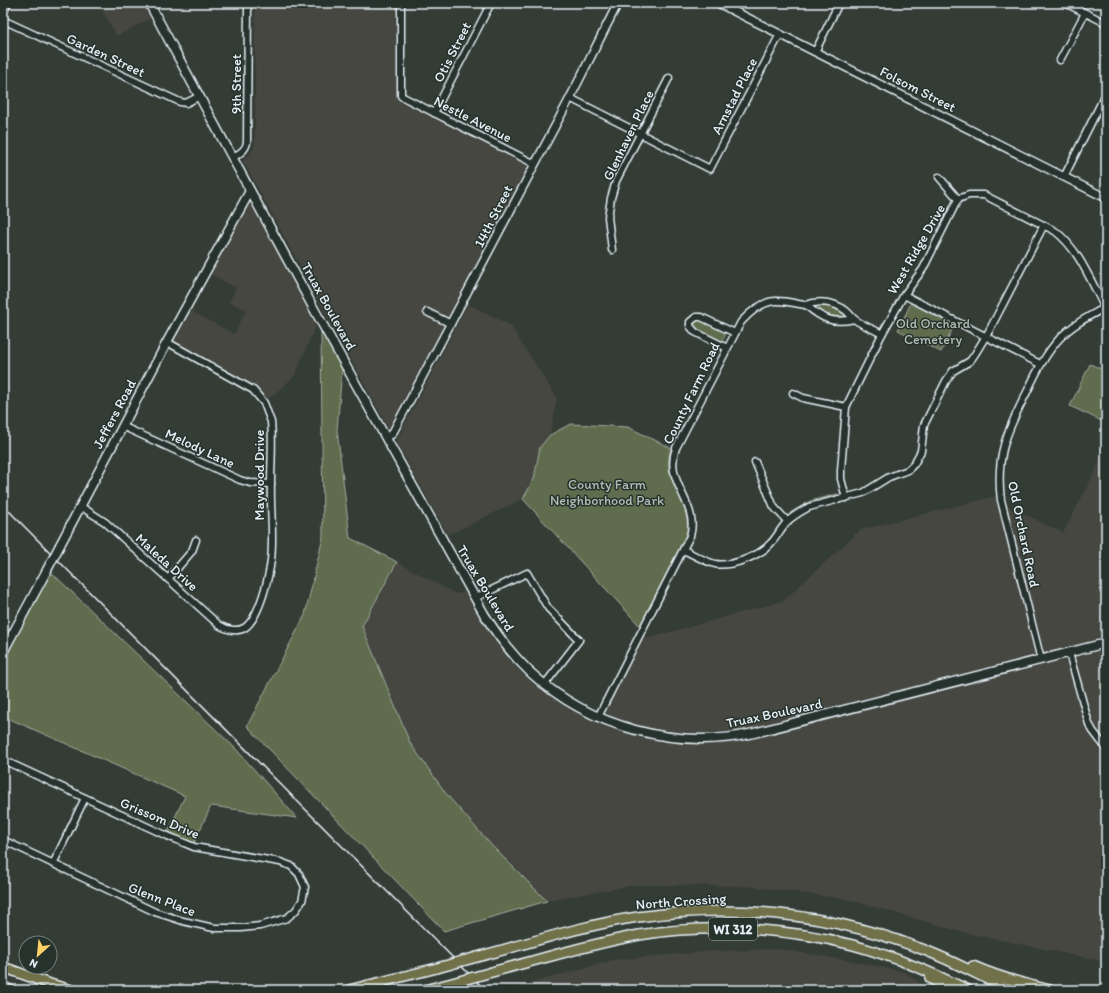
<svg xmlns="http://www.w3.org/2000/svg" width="1109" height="993" viewBox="0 0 1109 993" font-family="Itim,sans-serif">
  <rect width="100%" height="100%" fill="#343c36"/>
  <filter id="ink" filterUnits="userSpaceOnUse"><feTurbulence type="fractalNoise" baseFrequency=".025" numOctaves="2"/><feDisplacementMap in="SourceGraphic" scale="8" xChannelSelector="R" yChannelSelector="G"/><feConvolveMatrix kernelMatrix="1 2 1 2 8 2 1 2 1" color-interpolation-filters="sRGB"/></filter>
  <g filter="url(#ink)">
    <g fill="#454741">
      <polygon points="98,3 143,3 151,18 117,36"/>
      <polygon points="255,3 395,3 397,99 528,165 390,431 243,161 251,153 254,148 255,142"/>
      <polygon points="251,198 317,323 294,377 264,403 258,396 167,342 186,308 234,334 246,310 229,302 236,288 209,273"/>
      <polygon points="468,304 510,325 557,398 550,435 540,447 534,479 523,499 448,535 397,444 397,440"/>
      <polygon points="1106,450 1106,638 759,727 736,731 702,733 666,731 649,728 627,722 610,716 606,712 642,640 783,601 860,530 996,496 998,504 1010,507 1063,533"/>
      <polygon points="397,562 456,594 465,592 481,620 499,647 526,677 548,693 573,710 600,723 628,734 653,740 684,743 709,743 741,740 843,716 1106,648 1106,962 962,932 846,899 747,886 635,885 547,901 492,846 447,795 410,743 362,626"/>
      <polygon points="779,949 858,962 907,973 928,990 507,990 613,960 712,951"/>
    </g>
    <g fill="#5f6c4d" stroke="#a4aea2">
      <polygon points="911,303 954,326 941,352 898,330"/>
      <path d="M825,304L835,307L849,318C834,321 824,316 812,307L813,305Z"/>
      <polygon points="699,319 726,332 723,340 721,342 695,329 693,326 693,323"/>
      <polygon points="321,330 342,368 337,430 350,538 397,562 362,626 410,743 447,795 492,846 547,901 444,931 247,726 305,615 323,537"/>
      <polygon points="1090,364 1106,371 1106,423 1070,406"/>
      <path d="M571,424L628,427L671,448C660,482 695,504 686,536L640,626L523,499L534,479L540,447L550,435L561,429Z"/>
      <polygon points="838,494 838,495 810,503 791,514 790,513 810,501"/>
      <polygon points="51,572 235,748 297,818 211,806 194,843 168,832 185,796 3,716 3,661"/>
    </g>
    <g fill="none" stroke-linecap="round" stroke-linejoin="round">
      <defs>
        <g id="minor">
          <polyline points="401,3 401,96 535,164"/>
          <polyline points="1065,3 1106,23"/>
          <polyline points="3,13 8,3"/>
          <polyline points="3,20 180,102 186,103 200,96"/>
          <polyline points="815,52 839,3"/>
          <polyline points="1060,60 1085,13"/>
          <polyline points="570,98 710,169 780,34"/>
          <polyline points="434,113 491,3"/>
          <path d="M233,158C240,153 246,150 247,142L248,3"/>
          <polyline points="939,177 958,199"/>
          <polyline points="1064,177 1106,93"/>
          <polyline points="612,250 608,217 611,198 616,181 669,78"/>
          <polyline points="904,295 1040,364"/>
          <path d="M806,305C822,319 833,324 854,319"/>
          <polyline points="427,312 451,324"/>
          <polyline points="727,348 695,332 690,326 690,322 696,317 701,317 735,333"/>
          <polyline points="793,393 803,398 846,407"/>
          <polyline points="122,426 240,480 250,483 271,484"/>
          <polyline points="755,462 774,507 787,521"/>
          <path d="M846,498L841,479V470L846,407L882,334L904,295L923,269L958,199L969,195H984L1055,231C1079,249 1091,282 1105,308"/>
          <path d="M80,506L105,522L219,625C227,630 239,633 247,626C260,614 269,577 271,560C274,534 270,508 271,483C271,463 273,442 271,422L264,403L253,390L167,342"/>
          <path d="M684,550C694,555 704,561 715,564C732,567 760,556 771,543C778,536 781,527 788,521C794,515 802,511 809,507L863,493L889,477L908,470L914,464L921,451L924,425L946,381L953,371L970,361L975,354L989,331L1044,225"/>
          <polyline points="168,579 192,551 196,540"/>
          <polyline points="475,598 527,573 548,608 579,640 545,684"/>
          <polyline points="1069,653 1089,724 1093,731 1106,748"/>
          <path d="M1041,660L1001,500C995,454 1008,429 1028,390C1037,371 1046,353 1060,338C1073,324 1090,316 1106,307"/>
          <path d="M598,717L690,536C700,503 663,483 676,448L741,322C750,312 761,302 775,301C785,300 796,304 806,305C819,300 834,302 845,310C848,312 851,316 854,319C862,325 873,329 882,334"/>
          <polyline points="3,760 163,834 194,847 280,862 291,866 299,874 305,887 302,901 296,910 287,918 260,926 241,928 214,928 183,921 155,912 3,840"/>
          <polyline points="53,864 85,798"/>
        </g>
        <g id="tertiary">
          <polyline points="718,3 1106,198"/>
          <polyline points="387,437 392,434 570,98 618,3"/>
        </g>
        <g id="secondary">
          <path d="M149,3L314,309L484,614C497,635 512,655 531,673C590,727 676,751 754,733L1106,643"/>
          <polyline points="60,545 167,342 250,191"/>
          <polyline points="3,652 47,570"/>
        </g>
        <g id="primary">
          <path d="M477,957C530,943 583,925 638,917C735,903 828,913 919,948C950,959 980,976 1010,990"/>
          <path d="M973,966C998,977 1024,984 1050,990"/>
          <polyline points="3,967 50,984 72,990"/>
          <path d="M492,972C541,959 590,944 639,935C709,924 784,927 853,945C893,956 931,972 968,990"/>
          <polyline points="930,978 949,990"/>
          <polyline points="3,987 10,990"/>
          <polyline points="349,990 437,968"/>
          <polyline points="424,990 452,983"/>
        </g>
      </defs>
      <use href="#minor" stroke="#e8f1f8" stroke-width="9"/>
      <use href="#tertiary" stroke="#e8f1f8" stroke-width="10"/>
      <use href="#secondary" stroke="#e8f1f8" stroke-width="11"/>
      <use href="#primary" stroke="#e8f1f8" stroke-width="12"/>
      <use href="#minor" stroke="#26332d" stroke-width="6"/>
      <use href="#tertiary" stroke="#26332d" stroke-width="7"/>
      <use href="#secondary" stroke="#26332d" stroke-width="8"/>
      <use href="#primary" stroke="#6f704a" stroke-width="9"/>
      <polyline stroke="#e8f1f8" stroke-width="1.5" points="3,505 485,990"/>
      <defs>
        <polyline id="secondary-bridge" points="47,570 60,545"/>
        <g id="primary-bridge">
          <polyline points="437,968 477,957"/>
          <polyline points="452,983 492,972"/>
        </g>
      </defs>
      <use href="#secondary-bridge" stroke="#e8f1f8" stroke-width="11" stroke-linecap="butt"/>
      <use href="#primary-bridge" stroke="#e8f1f8" stroke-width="12" stroke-linecap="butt"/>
      <use href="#secondary-bridge" stroke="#26332d" stroke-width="8"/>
      <use href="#primary-bridge" stroke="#6f704a" stroke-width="9"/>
    </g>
  </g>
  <g text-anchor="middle" stroke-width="3" stroke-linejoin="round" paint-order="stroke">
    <rect fill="#26332d" stroke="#aeb8bb" stroke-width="1" x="709" y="918" width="48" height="22" rx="3"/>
    <g font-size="13" font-weight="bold" fill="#e8f1f8">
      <text x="733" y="934">WI 312</text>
    </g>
    <g font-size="14" fill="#e8f1f8" stroke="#26332d">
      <text transform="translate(452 52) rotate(-63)" y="5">Otis Street</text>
      <text transform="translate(106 55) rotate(25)" y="5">Garden Street</text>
      <text transform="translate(236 84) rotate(-90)" y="5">9th Street</text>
      <text transform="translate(918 89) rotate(27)" y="5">Folsom Street</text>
      <text transform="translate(734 96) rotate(-63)" y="5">Arnstad Place</text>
      <text transform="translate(473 119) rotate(27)" y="5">Nestle Avenue</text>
      <text transform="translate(628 135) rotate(-64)" y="5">Glenhaven Place</text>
      <text transform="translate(493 216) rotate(-63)" y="5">14th Street</text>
      <text transform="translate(916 249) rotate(-60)" y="5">West Ridge Drive</text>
      <text transform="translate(329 306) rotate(61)" y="5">Truax Boulevard</text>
      <text transform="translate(691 393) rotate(-64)" y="5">County Farm Road</text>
      <text transform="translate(114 414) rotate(-62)" y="5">Jeffers Road</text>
      <text transform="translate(200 448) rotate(25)" y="5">Melody Lane</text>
      <text transform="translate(259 475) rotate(-90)" y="5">Maywood Drive</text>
      <text transform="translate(1024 534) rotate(78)" y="5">Old Orchard Road</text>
      <text transform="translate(167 562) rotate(42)" y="5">Maleda Drive</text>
      <text transform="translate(486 588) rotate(59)" y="5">Truax Boulevard</text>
      <text transform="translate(774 713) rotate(-12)" y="5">Truax Boulevard</text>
      <text transform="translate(160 818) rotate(23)" y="5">Grissom Drive</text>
      <text transform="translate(162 899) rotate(21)" y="5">Glenn Place</text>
      <text transform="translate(681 901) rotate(-4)" y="5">North Crossing</text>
    </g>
    <g font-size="14" fill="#b1bcb4" stroke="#26332d">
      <text x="933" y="328">Old Orchard<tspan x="933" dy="16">Cemetery</tspan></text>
      <text x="607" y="489">County Farm<tspan x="607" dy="16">Neighborhood Park</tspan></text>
    </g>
  </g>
  <rect width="1109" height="993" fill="none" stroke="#26332d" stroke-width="16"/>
  <rect x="8" y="8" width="1093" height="977" fill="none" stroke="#e8f1f8" stroke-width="1.5" filter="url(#ink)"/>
  <g transform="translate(38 955) rotate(207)"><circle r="19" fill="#26332d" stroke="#747f7e"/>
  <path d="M0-3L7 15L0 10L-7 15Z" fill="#ffd166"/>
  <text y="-6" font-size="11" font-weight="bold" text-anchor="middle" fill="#e8f1f8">N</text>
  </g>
</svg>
